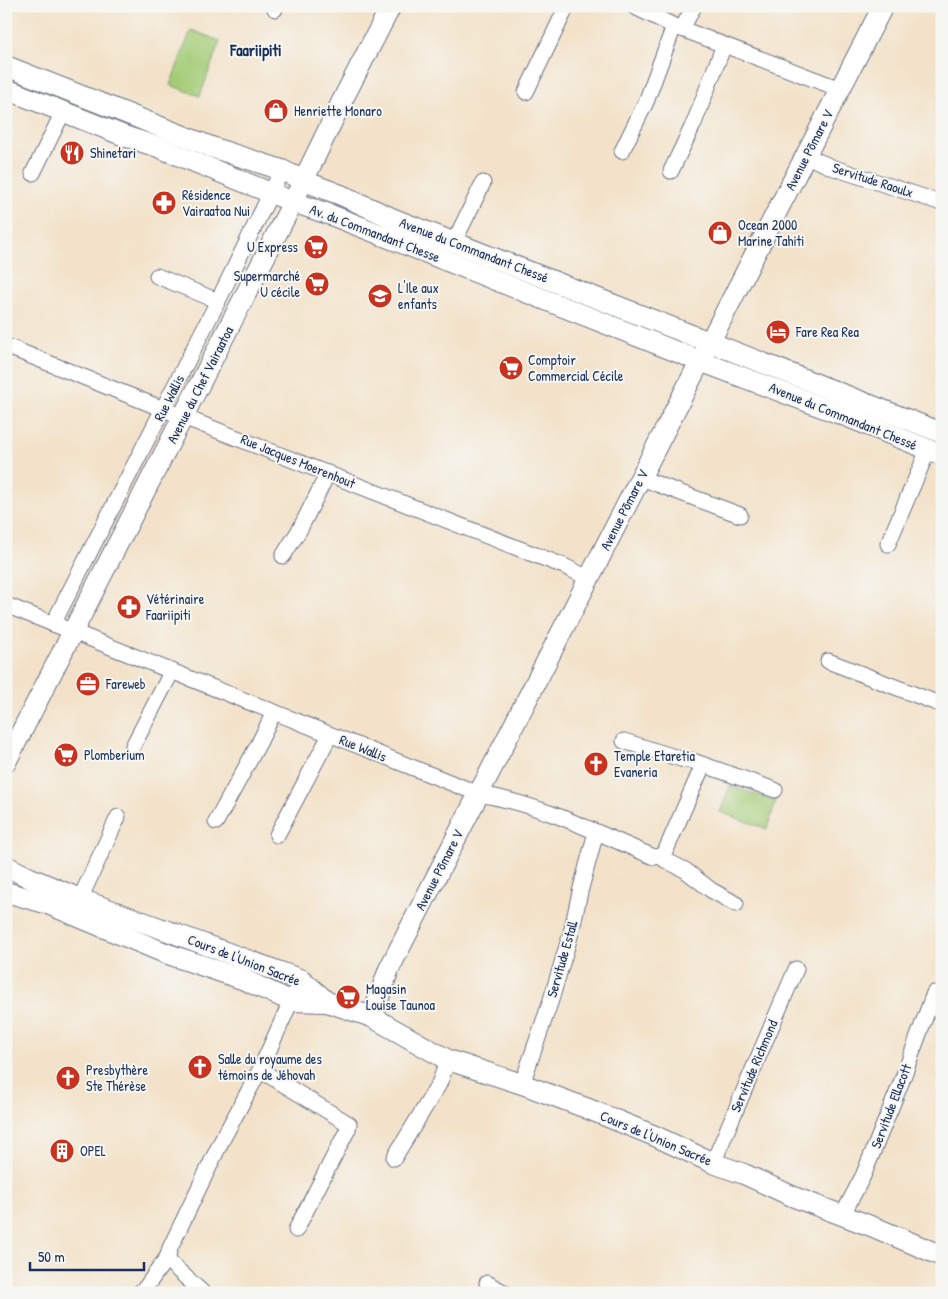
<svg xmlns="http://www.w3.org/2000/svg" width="948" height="1299" viewBox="0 0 948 1299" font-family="'Patrick Hand',sans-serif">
  <rect width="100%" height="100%" fill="#f6f6f2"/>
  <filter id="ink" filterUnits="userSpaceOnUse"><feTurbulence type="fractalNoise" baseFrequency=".02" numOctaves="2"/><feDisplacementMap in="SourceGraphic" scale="10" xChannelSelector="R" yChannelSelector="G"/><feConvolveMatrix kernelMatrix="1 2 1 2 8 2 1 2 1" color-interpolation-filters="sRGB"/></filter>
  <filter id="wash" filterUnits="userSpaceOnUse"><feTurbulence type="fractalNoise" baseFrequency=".0096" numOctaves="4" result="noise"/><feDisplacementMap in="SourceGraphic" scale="20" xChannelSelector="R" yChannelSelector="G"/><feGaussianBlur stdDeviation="1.12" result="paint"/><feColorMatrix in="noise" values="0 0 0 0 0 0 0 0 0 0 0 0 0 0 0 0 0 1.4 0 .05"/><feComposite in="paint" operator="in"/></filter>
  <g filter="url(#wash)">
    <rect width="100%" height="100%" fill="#f3e2c9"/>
    <g fill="#a4cc77" stroke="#607e6a">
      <polygon points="191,30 220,41 200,96 170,85"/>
      <polygon points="730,786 776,801 767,829 720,812"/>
    </g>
  </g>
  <g filter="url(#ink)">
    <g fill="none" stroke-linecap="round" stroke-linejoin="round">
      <defs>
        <g id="minor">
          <polyline points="633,6 674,26 840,89"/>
          <polyline points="275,9 276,6"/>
          <polyline points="682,29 694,6"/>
          <polyline points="526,92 567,6"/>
          <polyline points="622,151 646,102 674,26"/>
          <polyline points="806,156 834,168 942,203"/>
          <polyline points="671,171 694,123 724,45"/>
          <polyline points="33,173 63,112"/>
          <polyline points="454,242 483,183"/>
          <polyline points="157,276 218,301"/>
          <polyline points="6,346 163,409 520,549 564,566 590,579"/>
          <polyline points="641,478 740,515"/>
          <polyline points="888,544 928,450"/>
          <polyline points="283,556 300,529 328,473"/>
          <path d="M6,605L479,794C541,804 597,833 654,857L661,856L666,850L703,765"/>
          <polyline points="53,624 218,301 282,170"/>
          <polyline points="828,661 942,705"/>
          <polyline points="624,741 681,759 693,761 775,790"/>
          <polyline points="133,746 172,671"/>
          <polyline points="216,822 259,743 274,712"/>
          <polyline points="277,835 330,735"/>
          <polyline points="661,856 665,860 685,870 711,890 736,904"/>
          <polyline points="80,899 118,817"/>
          <polyline points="260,1070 349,1124 348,1129 296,1230"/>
          <polyline points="522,1084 550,1003 571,933 580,892 596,832"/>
          <polyline points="394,1158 439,1084 448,1060"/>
          <polyline points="713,1163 796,969"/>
          <polyline points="842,1216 863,1176 901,1083 934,993"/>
          <polyline points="487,1283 505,1293"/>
          <polyline points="139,1293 146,1287 168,1256"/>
          <polyline points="203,1293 169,1262 168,1256 170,1248 221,1142 260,1070 291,1001 302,980"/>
        </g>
        <g id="major">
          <polyline points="6,66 214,148 282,170 304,181 341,195 394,219 942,433"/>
          <polyline points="6,89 127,137 158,147 293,202 331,215 700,361 848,417 942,455"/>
          <polyline points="6,762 293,202 345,95 391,6"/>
          <polyline points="6,866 30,878 80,899 302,980 327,1002"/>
          <polyline points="6,892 48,904 165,953 242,979 291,1001 327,1002 372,1017 448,1060 522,1084 586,1108 655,1136 713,1163 744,1174 794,1197 876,1228 942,1256"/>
          <polyline points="372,1017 389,969 755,254 883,6"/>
        </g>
      </defs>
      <use href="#minor" stroke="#676e83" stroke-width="17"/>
      <use href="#major" stroke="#676e83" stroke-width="22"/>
      <use href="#minor" stroke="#fff" stroke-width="15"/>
      <use href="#major" stroke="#fff" stroke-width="20"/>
    </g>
  </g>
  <defs>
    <symbol id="shop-disc" viewBox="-11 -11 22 22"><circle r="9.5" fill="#c8321e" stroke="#f6f6f2"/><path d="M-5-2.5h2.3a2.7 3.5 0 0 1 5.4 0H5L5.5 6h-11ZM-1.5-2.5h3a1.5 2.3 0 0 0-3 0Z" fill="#fff"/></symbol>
    <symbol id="restaurant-disc" viewBox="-11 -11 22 22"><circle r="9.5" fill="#c8321e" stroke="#f6f6f2"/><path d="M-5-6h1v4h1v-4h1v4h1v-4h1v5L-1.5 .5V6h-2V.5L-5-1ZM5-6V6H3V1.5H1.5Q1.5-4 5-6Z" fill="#fff"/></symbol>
    <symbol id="pharmacy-disc" viewBox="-11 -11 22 22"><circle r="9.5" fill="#c8321e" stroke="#f6f6f2"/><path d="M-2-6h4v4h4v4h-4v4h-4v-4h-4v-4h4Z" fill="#fff"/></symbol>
    <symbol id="supermarket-disc" viewBox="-11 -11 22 22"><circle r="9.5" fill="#c8321e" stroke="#f6f6f2"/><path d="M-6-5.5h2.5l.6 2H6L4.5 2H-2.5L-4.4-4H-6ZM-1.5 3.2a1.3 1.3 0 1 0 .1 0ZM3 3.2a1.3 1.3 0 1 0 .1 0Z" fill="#fff"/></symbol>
    <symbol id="school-disc" viewBox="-11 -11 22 22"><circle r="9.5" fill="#c8321e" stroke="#f6f6f2"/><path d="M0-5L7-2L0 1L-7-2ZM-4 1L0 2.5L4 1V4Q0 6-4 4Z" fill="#fff"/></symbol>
    <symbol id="hotel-disc" viewBox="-11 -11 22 22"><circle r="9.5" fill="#c8321e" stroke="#f6f6f2"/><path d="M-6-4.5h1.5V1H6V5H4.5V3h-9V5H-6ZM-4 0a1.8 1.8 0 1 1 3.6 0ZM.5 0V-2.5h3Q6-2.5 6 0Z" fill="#fff"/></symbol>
    <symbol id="office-disc" viewBox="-11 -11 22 22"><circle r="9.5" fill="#c8321e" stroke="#f6f6f2"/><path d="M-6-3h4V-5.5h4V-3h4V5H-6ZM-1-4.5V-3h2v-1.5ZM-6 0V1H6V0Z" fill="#fff"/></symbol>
    <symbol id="church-disc" viewBox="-11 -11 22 22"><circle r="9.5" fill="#c8321e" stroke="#f6f6f2"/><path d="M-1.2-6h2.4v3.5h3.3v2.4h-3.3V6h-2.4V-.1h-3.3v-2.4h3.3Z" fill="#fff"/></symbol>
    <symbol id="building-disc" viewBox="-11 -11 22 22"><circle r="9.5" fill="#c8321e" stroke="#f6f6f2"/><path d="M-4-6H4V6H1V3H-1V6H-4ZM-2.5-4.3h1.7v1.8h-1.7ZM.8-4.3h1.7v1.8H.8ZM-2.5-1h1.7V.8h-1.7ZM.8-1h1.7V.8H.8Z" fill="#fff"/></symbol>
  </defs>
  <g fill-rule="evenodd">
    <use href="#shop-disc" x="262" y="97" width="28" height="28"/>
    <use href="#restaurant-disc" x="58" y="139" width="28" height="28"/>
    <use href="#pharmacy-disc" x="150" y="189" width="28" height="28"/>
    <use href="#shop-disc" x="706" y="219" width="28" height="28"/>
    <use href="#supermarket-disc" x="302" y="233" width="28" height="28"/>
    <use href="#supermarket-disc" x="303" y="270" width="28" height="28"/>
    <use href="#school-disc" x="366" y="282" width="28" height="28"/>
    <use href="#hotel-disc" x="764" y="318" width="28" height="28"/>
    <use href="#supermarket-disc" x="497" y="354" width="28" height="28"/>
    <use href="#pharmacy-disc" x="115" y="593" width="28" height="28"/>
    <use href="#office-disc" x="74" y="670" width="28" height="28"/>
    <use href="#supermarket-disc" x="52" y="741" width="28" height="28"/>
    <use href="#church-disc" x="582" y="750" width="28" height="28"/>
    <use href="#supermarket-disc" x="334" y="983" width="28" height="28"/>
    <use href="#church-disc" x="186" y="1053" width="28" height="28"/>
    <use href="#church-disc" x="54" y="1064" width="28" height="28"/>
    <use href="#building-disc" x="48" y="1137" width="28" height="28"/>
  </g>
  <g text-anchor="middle" stroke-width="4" stroke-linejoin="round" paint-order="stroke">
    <g font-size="14" fill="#1b2f5e" stroke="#f6f6f2" text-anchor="start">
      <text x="294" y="116">Henriette Monaro</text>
      <text x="90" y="158">Shinetari</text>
      <text x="182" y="200">Résidence<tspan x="182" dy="16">Vairaatoa Nui</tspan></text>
      <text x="738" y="230">Ocean 2000<tspan x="738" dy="16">Marine Tahiti</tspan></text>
      <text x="298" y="252" text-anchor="end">U Express</text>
      <text x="300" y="281" text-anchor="end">Supermarché<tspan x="300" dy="16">U cécile</tspan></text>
      <text x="398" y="293">L'Ile aux<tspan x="398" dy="16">enfants</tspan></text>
      <text x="796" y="337">Fare Rea Rea</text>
      <text x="528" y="365">Comptoir<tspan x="528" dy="16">Commercial Cécile</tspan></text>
      <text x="146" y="604">Vétérinaire<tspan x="146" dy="16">Faariipiti</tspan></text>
      <text x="106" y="689">Fareweb</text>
      <text x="84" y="760">Plomberium</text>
      <text x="614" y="761">Temple Etaretia<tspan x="614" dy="16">Evaneria</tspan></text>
      <text x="366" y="994">Magasin<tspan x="366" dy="16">Louise Taunoa</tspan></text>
      <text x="218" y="1064">Salle du royaume des<tspan x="218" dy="16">témoins de Jéhovah</tspan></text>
      <text x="86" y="1075">Presbythère<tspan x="86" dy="16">Ste Thérèse</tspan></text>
      <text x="80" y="1156">OPEL</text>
    </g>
    <g font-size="14" fill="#1b2f5e" stroke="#f6f6f2">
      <text transform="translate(809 150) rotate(-63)" y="5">Avenue Pōmare V</text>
      <text transform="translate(873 180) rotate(18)" y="5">Servitude Raoulx</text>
      <text transform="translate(375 233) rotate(21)" y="5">Av. du Commandant Chesse</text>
      <text transform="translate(474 250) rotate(21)" y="5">Avenue du Commandant Chessé</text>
      <text transform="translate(200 385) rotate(-63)" y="5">Avenue du Chef Vairaatoa</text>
      <text transform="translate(169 398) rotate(-63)" y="5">Rue Wallis</text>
      <text transform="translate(843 416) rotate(22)" y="5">Avenue du Commandant Chessé</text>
      <text transform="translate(298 461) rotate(22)" y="5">Rue Jacques Moerenhout</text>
      <text transform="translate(624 510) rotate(-63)" y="5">Avenue Pōmare V</text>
      <text transform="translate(363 748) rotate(22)" y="5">Rue Wallis</text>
      <text transform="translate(439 870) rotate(-63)" y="5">Avenue Pōmare V</text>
      <text transform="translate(562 959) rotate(-74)" y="5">Servitude Estall</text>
      <text transform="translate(244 960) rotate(21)" y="5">Cours de l'Union Sacrée</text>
      <text transform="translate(754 1066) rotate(-67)" y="5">Servitude Richmond</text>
      <text transform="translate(891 1106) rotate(-69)" y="5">Servitude Ellacott</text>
      <text transform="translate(656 1138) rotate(23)" y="5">Cours de l'Union Sacrée</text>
    </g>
    <g font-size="16" font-weight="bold" fill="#1b2f5e" stroke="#f6f6f2">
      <text x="256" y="56">Faariipiti</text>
    </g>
  </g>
  <rect width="948" height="1299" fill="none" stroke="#f6f6f2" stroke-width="25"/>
  <path d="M30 1262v8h114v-8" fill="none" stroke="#1b2f5e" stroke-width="2.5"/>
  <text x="38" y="1262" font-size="15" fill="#1b2f5e" stroke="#f6f6f2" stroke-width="4" paint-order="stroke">50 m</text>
</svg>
